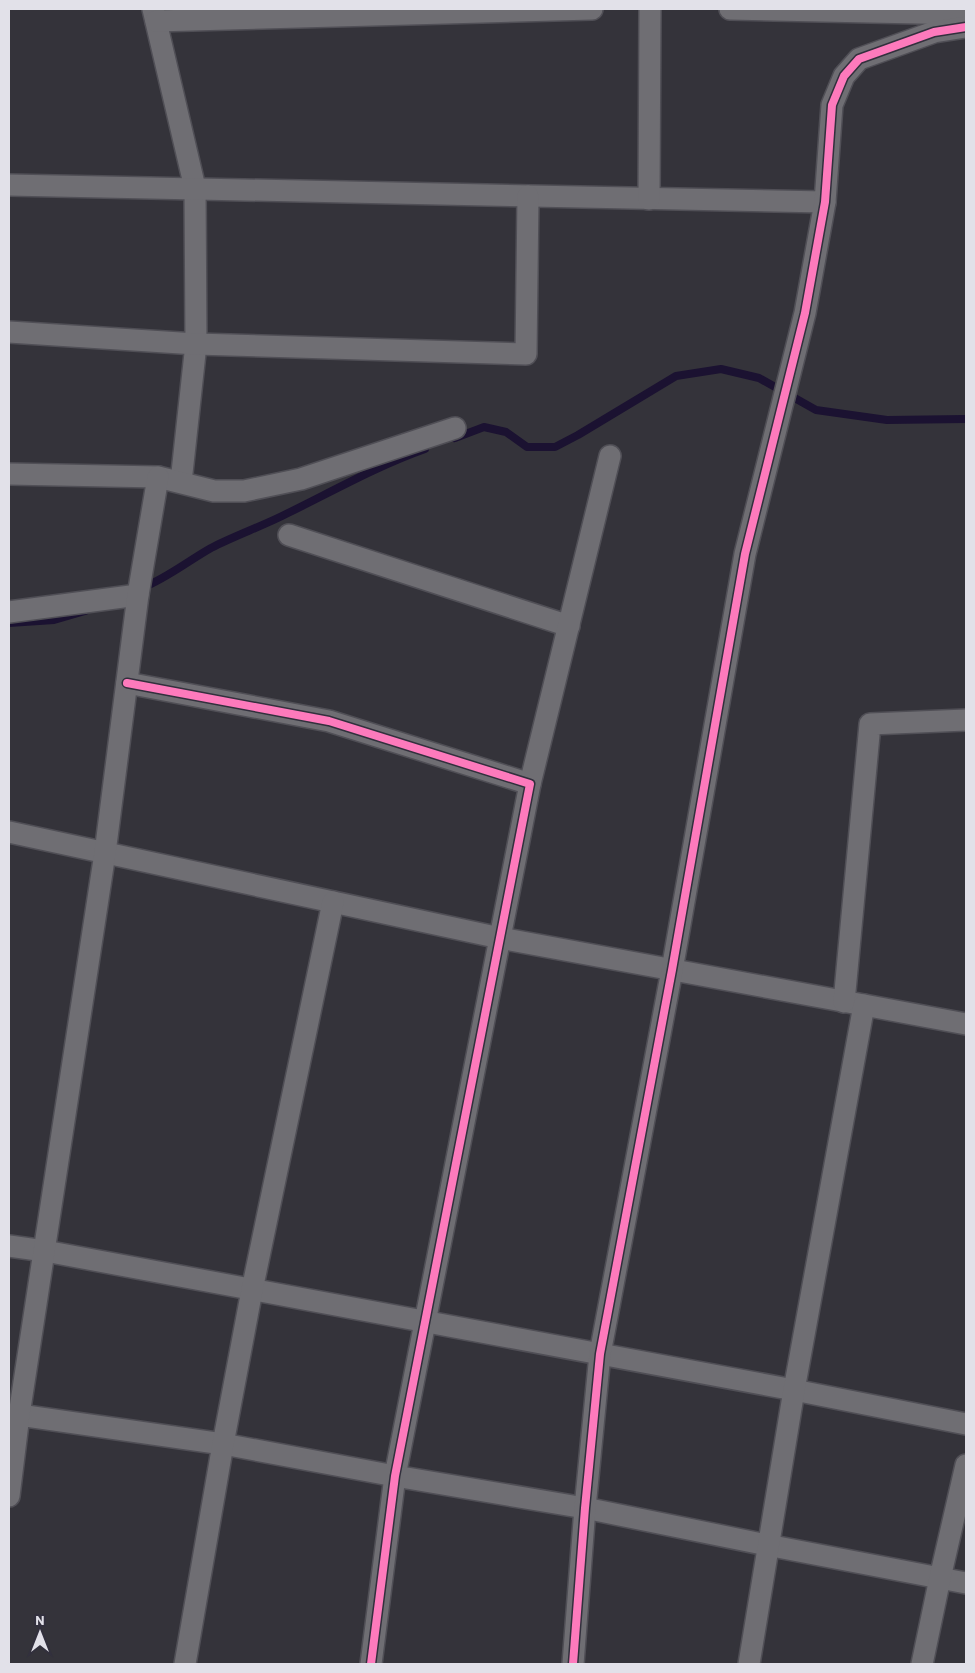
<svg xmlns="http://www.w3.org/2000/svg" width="975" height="1673" viewBox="0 0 975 1673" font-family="Barlow,sans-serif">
  <rect width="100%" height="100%" fill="#34333a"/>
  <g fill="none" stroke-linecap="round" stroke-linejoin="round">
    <g stroke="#1b1231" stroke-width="8">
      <polyline points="455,438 484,427 506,432 527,447 555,447 578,435 676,376 721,369 759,378 816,410 887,420 966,419"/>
      <path d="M142,588C167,578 188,561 211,548C236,535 263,526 288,513C333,491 377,466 425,449"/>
      <polyline points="9,623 54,620 85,611"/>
    </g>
    <defs>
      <g id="minor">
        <polyline points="153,9 195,188 196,344 181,482"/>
        <polyline points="730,9 966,14"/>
        <polyline points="156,21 592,9"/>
        <polyline points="9,185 825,202"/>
        <polyline points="649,199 650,9"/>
        <polyline points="9,332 196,344 526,354 528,196"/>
        <polyline points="9,474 158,477 214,491 244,491 301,479 455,428"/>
        <polyline points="289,535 569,626"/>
        <polyline points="9,612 138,595"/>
        <polyline points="127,683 329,721 530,784 395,1476 371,1664"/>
        <polyline points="530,784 610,456"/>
        <polyline points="9,832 500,938 864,1005"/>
        <polyline points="844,1002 870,724 966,720"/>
        <polyline points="9,1246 45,1251 794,1390 966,1424"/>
        <polyline points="19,1415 223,1444 395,1476 585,1508 767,1545 966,1583"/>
        <polyline points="9,1496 19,1415 105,853 138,595 158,477"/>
        <polyline points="185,1664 223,1444 252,1290 333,902"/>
        <polyline points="573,1664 585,1508 600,1354 672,970 745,554 805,313 825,202 832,105 844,76 859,59 934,32 966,27"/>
        <polyline points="749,1664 794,1390 864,1005 966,1024"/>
        <polyline points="922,1664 940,1578 966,1465"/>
      </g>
    </defs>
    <use href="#minor" stroke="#504f56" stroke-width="24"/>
    <use href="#minor" stroke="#6f6e73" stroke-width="21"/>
    <defs>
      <g id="cycleway">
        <polyline points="127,683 329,721 530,784 395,1476 371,1664"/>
        <polyline points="573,1664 585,1508 600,1354 672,970 745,554 805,313 825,202 832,105 844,76 859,59 934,32 966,27"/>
      </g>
    </defs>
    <use href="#cycleway" stroke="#32303d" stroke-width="11"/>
    <use href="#cycleway" stroke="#fd7abc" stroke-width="8"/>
  </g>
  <rect width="975" height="1673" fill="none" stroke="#e2e1e9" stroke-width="20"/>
  <g transform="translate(40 1633)" stroke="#32303d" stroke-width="4" paint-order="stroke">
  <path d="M0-4L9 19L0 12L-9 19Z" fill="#e2e1e9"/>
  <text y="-8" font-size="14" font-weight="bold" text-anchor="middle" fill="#e2e1e9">N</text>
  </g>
</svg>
